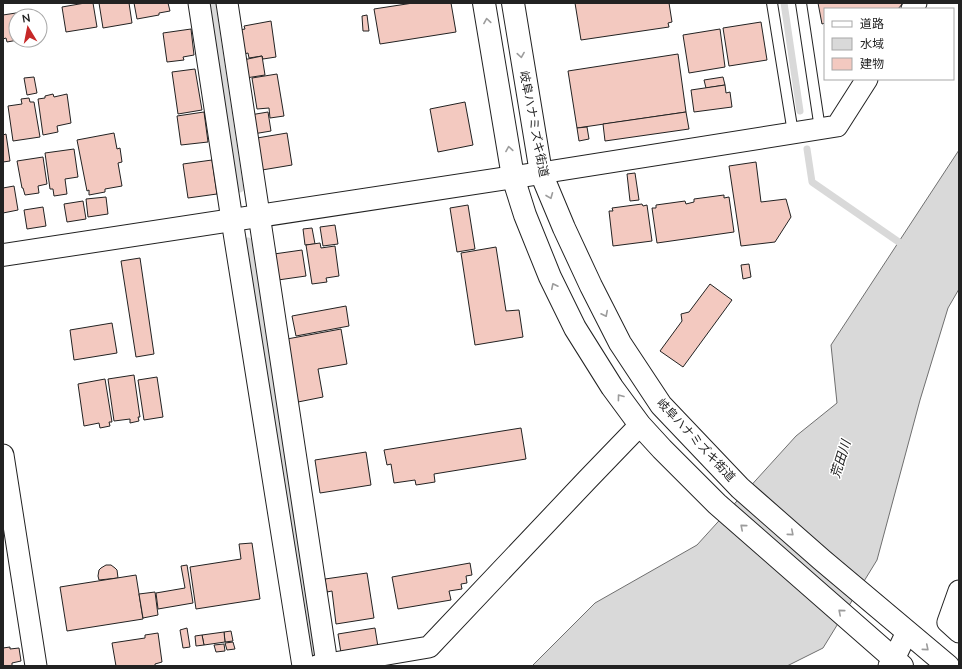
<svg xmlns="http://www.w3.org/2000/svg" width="962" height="669" viewBox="0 0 962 669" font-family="Mulish,'Noto Sans JP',sans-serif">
  <rect width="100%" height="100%" fill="#fff"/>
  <polygon fill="#d9d9d9" stroke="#6f6f6f" points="959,150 959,289 948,308 920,400 877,560 823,648 787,666 532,666 595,603 697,545 796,436 837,403 831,345"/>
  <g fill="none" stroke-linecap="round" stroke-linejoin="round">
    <g stroke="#d9d9d9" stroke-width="7">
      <polyline points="212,3 240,189"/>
      <polyline points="784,3 800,111"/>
      <polyline points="807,149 812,182 906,247"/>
      <polyline points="248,241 313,652"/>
    </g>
  </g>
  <g fill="#f3c9c0" stroke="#222">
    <polygon points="85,3 93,3 97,27 66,32 62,7"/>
    <polygon points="99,3 129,3 132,23 103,28"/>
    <polygon points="134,3 168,3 170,11 159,13 159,15 137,19"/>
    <polygon points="413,3 451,3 456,32 380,44 374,9"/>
    <polygon points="575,3 669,3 672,22 668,23 669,27 581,40"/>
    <polygon points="818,3 903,3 898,9 825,9 825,23 822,24"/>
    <polygon points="29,11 30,16 16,16 16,40 18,40 7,42 6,38 3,39 3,15"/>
    <polygon points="367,15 369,31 363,31 362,16"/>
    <polygon points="271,21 276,57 263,59 262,56 249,58 248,53 244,54 239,30 245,29 244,26"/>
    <polygon points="761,22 767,60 729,66 723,28"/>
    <polygon points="191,29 194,55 183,57 184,60 167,62 163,33"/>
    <polygon points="720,29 725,67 689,73 683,35"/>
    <polygon points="678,54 686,112 577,128 568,71"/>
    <polygon points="262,56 265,75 246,78 243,60"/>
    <polygon points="195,69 202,110 178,114 172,72"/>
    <polygon points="277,74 284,116 270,118 269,108 257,109 252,78"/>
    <polygon points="34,77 37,93 27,95 24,78"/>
    <polygon points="723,77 725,85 706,88 704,80"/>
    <polygon points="725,85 726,93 730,92 732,107 694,112 691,90"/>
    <polygon points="53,94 54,97 67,94 71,123 57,126 58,132 43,135 38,99 45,98 45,96"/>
    <polygon points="29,98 30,102 34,102 40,137 13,141 8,106 22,104 21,99"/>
    <polygon points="465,102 473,145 438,152 430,109"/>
    <polygon points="204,112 208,142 181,145 177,116"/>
    <polygon points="268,112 271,131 253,134 250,115"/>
    <polygon points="686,112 689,129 605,141 603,124"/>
    <polygon points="587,127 589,139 579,141 577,128"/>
    <polygon points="114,133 117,149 120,148 122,162 118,163 122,186 105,189 105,192 89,195 89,190 87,191 77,140"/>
    <polygon points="287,133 292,165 262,170 257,138"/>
    <polygon points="6,134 10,161 3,162 3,135"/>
    <polygon points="74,149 78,177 65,179 67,194 54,196 53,189 50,189 45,153"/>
    <polygon points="43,157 47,184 38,186 39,193 25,195 23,188 22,188 17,161"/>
    <polygon points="212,160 217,194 188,198 183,164"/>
    <polygon points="756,162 761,202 786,199 791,217 775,242 741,246 729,166"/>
    <polygon points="635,173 639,200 630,201 627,174"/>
    <polygon points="14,186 18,210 3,213 3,188"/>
    <polygon points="724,195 724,198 729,197 734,232 657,243 652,208 656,208 656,205 685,201 686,204 694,202 694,199"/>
    <polygon points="106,197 108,214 88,217 86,199"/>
    <polygon points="83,201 86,219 67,222 64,204"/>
    <polygon points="642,204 643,206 647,205 652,241 613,246 609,211 613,211 612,208"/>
    <polygon points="468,205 475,249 457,252 450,208"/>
    <polygon points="43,207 46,226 27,229 24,210"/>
    <polygon points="335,225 338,244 323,246 320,227"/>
    <polygon points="312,228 315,244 305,245 303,229"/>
    <polygon points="320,243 321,248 335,246 339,276 326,278 327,282 312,284 306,245"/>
    <polygon points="496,247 506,311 519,310 523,337 475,345 461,253"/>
    <polygon points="302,250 306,276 278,280 274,254"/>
    <polygon points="140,258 154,354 136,357 121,261"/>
    <polygon points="749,264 751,277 743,279 741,265"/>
    <polygon points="710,284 732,300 683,367 660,351 682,321 681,314 689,312"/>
    <polygon points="346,306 349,326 296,336 292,316"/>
    <polygon points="112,323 117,353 74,360 70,330"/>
    <polygon points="341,329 347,364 318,369 323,397 298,402 287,339"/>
    <polygon points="134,375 140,417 138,417 139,421 130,423 130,419 114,421 108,379"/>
    <polygon points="157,377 163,417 144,420 138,380"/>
    <polygon points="105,379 112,422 109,422 110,426 100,428 99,423 84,426 78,384"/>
    <polygon points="521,428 526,459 434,474 435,482 416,485 415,480 394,483 391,464 387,465 384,450"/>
    <polygon points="366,452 371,485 320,493 315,460"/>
    <polygon points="252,543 260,599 196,609 190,567 241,559 239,544"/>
    <polygon points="470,563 472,575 466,576 467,583 461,584 462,589 449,591 451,600 398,609 392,577"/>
    <polygon points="106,565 111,565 115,568 117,570 118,578 99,580 98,576 99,570 101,568"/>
    <polygon points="187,565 193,603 158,609 156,593 185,588 181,566"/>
    <polygon points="367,573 374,618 336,624 332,591 327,592 325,579"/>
    <polygon points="136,575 143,619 67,631 60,587"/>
    <polygon points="155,592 158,615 143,618 139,594"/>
    <polygon points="187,628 190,647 183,648 180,630"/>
    <polygon points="375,628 378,647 341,653 338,634"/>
    <polygon points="231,631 233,641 225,642 224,632"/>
    <polygon points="224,632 225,642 204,645 202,635"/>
    <polygon points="158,633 162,662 155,664 155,666 116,666 112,643 145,638 145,635"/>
    <polygon points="202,635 204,645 196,646 195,636"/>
    <polygon points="233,642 235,649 227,650 225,643"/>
    <polygon points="224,644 225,651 216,652 214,645"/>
    <polygon points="10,647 10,649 19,648 21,661 12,663 12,666 3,666 3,648"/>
  </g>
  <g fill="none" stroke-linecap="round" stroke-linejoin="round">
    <defs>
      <g id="lane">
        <polyline points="772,3 793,133"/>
        <polyline points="801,3 820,129"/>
      </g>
      <g id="street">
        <polyline points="199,3 232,220 303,666"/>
        <polyline points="227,3 327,664"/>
        <polyline points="912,9 916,3"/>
        <polyline points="541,173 837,126 867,79"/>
        <polyline points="3,455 36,666"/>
        <polyline points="959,591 948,622 959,632"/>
        <polyline points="316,666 429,647 587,480 640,425"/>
        <polyline points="889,666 894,659 907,632"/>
      </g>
      <polyline id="secondary" points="3,255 541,173"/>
      <g id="primary">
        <polyline points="484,3 513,177 525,215 550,277 575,328 612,387 640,425 662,449 717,504 902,666"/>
        <polyline points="513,3 541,173 564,228 591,286 620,343 661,405 740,488 822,560 948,666"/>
      </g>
    </defs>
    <use href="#lane" stroke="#222" stroke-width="12"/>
    <use href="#street" stroke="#222" stroke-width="23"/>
    <use href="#secondary" stroke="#222" stroke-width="24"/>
    <use href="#primary" stroke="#222" stroke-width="24"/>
    <use href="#lane" stroke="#fff" stroke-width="10"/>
    <use href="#street" stroke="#fff" stroke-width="21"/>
    <use href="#secondary" stroke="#fff" stroke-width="22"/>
    <use href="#primary" stroke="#fff" stroke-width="22"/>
  </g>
  <defs><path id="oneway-chevron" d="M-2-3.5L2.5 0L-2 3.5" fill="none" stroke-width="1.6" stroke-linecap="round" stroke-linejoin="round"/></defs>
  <g stroke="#9c9c9c">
    <use href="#oneway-chevron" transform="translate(487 21) rotate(-99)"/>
    <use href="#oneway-chevron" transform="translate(521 55) rotate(81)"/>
    <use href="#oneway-chevron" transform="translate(509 149) rotate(-99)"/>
    <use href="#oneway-chevron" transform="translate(550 196) rotate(68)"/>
    <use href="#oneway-chevron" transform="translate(554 286) rotate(-116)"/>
    <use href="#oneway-chevron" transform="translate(605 314) rotate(63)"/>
    <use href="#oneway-chevron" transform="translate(620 397) rotate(-127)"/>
    <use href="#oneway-chevron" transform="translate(743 527) rotate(-139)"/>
    <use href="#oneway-chevron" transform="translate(791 533) rotate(41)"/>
    <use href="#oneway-chevron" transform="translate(841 612) rotate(-139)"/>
    <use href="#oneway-chevron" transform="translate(926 648) rotate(40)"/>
  </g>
  <g text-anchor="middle" stroke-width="3" stroke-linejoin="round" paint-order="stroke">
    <g font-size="12" fill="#222" stroke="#fff">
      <text transform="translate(534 124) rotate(79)" y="4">岐阜ハナミズキ街道</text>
      <text transform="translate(696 440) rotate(47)" y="4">岐阜ハナミズキ街道</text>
    </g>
    <g font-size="13" font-style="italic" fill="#222" stroke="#fff">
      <text transform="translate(840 459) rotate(-73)" y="5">荒田川</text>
    </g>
  </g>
  <rect width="962" height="669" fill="none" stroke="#222222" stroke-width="8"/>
  <rect x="824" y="8" width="130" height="72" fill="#ffffff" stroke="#a7a7a7"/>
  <rect x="832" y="21" width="20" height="6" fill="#ffffff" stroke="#a7a7a7"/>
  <text x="860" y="28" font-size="12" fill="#222222">道路</text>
  <rect x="832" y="38" width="20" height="12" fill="#d9d9d9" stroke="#a7a7a7"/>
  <text x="860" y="48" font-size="12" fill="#222222">水域</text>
  <rect x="832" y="58" width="20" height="12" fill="#f3c9c0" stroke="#a7a7a7"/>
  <text x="860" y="68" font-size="12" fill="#222222">建物</text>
  <g transform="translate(28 28) rotate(350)"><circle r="19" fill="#ffffff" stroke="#a7a7a7"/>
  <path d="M0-3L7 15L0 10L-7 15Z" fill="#c62828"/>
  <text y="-6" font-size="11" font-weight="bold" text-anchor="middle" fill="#222222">N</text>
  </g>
</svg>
